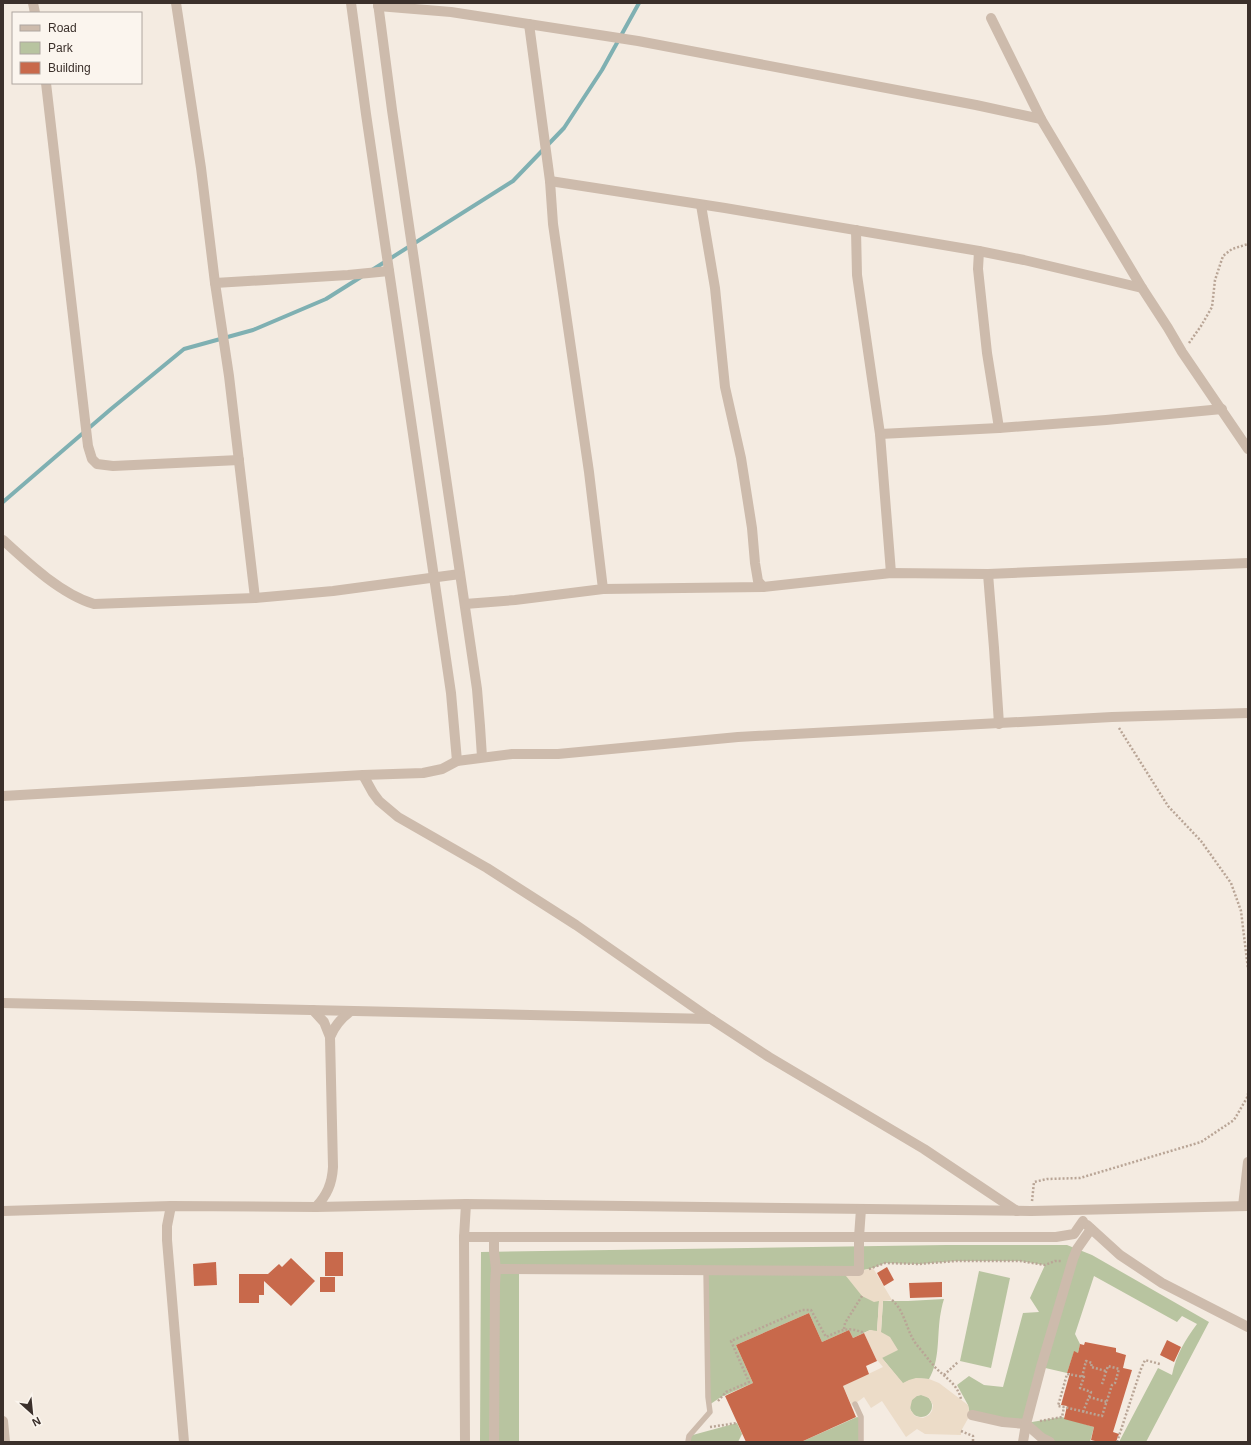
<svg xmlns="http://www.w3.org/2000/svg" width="1251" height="1445" viewBox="0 0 1251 1445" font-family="Helvetica,sans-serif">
  <rect width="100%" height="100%" fill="#f4ebe1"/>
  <g fill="#b8c4a0">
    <path d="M946,1245H1067L1092,1255L1209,1322L1146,1442H1119L1158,1368L1172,1375C1176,1355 1185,1340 1197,1324L1182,1316L1177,1322L1094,1276L1075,1334L1080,1344L1078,1353L1074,1352L1067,1373L1041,1367L1026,1423L1062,1417L1094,1427L1090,1442H1050L1026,1424L970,1415L968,1405L957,1385L969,1376L984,1385L1003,1387L1023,1313L1039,1312L1030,1298L1045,1265L1020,1261H956L919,1264L885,1263L873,1268L859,1271L879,1301L877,1332L870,1330L853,1338L849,1330L822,1342L809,1313L736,1345L753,1383L721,1397L709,1405L706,1270L519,1269V1442H480L481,1252Z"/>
    <polygon points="979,1271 1010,1278 991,1368 960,1361"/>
    <path d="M944,1299C942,1305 941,1311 940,1317C937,1338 940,1360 929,1379C919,1378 912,1378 903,1384L882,1358L881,1332L883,1301H908Z"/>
    <circle cx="921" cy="1406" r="11"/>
    <polygon points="857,1417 860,1418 861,1442 801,1442"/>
    <polygon points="737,1423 742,1434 738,1442 688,1442 689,1436"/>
  </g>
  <path fill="#ecdcc8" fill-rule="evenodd" d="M873,1268L892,1300L883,1301L881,1332L890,1337L898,1350L882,1358L903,1383L909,1380L916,1378L929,1379L939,1383L968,1405L970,1415L961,1431V1435L925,1434L917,1429L906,1437L882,1401L871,1408L864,1397L852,1406L843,1386L883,1367L878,1361H877L864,1333L870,1330L877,1331L879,1301L874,1302L862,1296L842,1271H859ZM921,1395L929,1398L933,1405L932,1411L929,1415L923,1418L915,1416L910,1409L912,1400L917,1396Z"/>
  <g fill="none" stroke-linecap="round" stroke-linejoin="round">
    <g stroke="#7fb0b2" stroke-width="4">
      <polyline points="372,270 513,181 564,128 602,70 639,3"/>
      <polyline points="3,502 111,409 184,349 253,330 326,299 361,277"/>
    </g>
  </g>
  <g fill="#c8694b">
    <rect x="325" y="1252" width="18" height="24"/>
    <polygon points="291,1258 315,1281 291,1306 264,1281 264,1295 259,1295 259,1303 239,1303 239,1274 268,1274 279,1264 282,1267"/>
    <polygon points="216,1262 217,1285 194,1286 193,1264"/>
    <polygon points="887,1267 894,1280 884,1286 877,1273"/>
    <rect x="320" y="1277" width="15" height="15"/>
    <polygon points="942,1282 942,1297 910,1298 909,1283"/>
    <polygon points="809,1313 822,1342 849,1330 853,1338 864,1333 877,1361 866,1366 869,1374 843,1386 856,1417 801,1442 746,1442 725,1396 753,1383 736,1345"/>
    <polygon points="1167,1340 1181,1347 1174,1362 1160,1355"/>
    <polygon points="1085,1342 1116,1348 1116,1352 1126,1355 1123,1368 1132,1370 1113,1432 1119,1434 1116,1442 1099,1442 1091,1440 1094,1427 1064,1419 1067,1406 1061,1405 1070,1373 1067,1373 1074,1351 1078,1353 1080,1344 1084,1345"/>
  </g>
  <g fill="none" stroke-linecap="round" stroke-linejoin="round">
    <g stroke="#b9a596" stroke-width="2.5" stroke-dasharray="2 2" stroke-linecap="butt">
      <polyline points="1189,343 1201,326 1212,307 1215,280 1223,256 1232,249 1248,244"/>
      <polyline points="1119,728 1168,806 1201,841 1231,883 1241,911 1248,969"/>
      <polyline points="1032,1201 1034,1182 1047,1179 1080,1178 1201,1142 1234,1120 1248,1096 1248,1093"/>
      <polyline points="869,1269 885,1263 919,1264 956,1261 1020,1261 1045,1265 1055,1261 1062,1261"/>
      <path d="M892,1300C905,1311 906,1330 916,1344C922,1351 928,1359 934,1366C944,1377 957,1383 961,1399"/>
      <polyline points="844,1329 845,1323 862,1296"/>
      <polyline points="944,1375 958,1362"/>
      <polyline points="1082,1377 1086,1361 1092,1363 1091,1367 1106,1371"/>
      <polyline points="1089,1397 1107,1402"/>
      <path d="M718,1401L726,1392L749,1382L731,1341L802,1310H811L826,1337C842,1330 847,1326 864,1333"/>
      <polyline points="1083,1412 1091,1392 1080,1388 1084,1377 1067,1374 1058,1406 1064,1407 1102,1416 1112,1385 1115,1383 1119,1369 1108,1366 1102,1384"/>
      <polyline points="1040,1421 1062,1417 1064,1407"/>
      <polyline points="710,1427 737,1423"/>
      <polyline points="961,1431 973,1436 973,1442"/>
      <polyline points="1117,1442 1141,1369 1145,1360 1160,1364"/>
    </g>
    <g stroke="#cdbbac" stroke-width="5.5">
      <polyline points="855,1404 861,1417 861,1442"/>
      <polyline points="688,1442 689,1436 710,1412 708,1397 706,1270"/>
    </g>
    <g stroke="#cdbbac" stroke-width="10">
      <polyline points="33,3 35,13"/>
      <polyline points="176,3 201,168 215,283 229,376 255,598"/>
      <polyline points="351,3 366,114 451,693 457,761"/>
      <polyline points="378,3 392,110 477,689 480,726 482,757"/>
      <polyline points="378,6 451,12 638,41 976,105 1041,119"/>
      <polyline points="991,18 1041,119 1142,288 1168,328 1182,352 1248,449"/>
      <polyline points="46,83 88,446 92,459 97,464 113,466 239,460"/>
      <polyline points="550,181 725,208 979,251 1024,260 1142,288"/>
      <polyline points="701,205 715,288 725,387 741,458 752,528 755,563 758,581 763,587"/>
      <polyline points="856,230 857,275 880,434"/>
      <polyline points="979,251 978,269 987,353 999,428"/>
      <polyline points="215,283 348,275 389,271"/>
      <path d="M3,540C28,563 61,594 94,604L255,598L333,591L460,574"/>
      <polyline points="891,573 880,434 999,428 1106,420 1222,409"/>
      <polyline points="988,574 1248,563"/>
      <polyline points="603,589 763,587 891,573 988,574 994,648 999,724"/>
      <polyline points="465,604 515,600 603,589 589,472 553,224 550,181 529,24"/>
      <polyline points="363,775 373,793 379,801 398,817 487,868 576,925 711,1019 769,1057 924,1149 1017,1211"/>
      <polyline points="3,796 363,775 423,773 442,769 457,761 512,754 558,754 738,737 1112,717 1248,713"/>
      <polyline points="3,1003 711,1019"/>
      <path d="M313,1010L324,1022L330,1037L333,1167C332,1184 327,1195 316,1207"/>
      <path d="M330,1037C335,1025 341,1018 351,1011"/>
      <polyline points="171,1206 167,1226 167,1240 184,1442"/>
      <polyline points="1243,1206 1248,1162"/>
      <polyline points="3,1211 171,1206 316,1207 466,1204 1031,1211 1248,1206"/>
      <polyline points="1087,1225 1120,1255 1162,1283 1248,1327"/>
      <polyline points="464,1237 1056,1237 1074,1234 1083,1221"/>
      <polyline points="494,1238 494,1251 496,1269"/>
      <polyline points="972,1415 1003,1422 1026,1424 1042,1438 1050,1442"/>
      <polyline points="3,1421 5,1442"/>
      <polyline points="465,1442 464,1237 466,1204"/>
      <polyline points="494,1442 495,1284 496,1269 859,1271 859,1237 861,1209"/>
      <polyline points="1023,1442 1026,1424 1041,1367 1073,1259 1077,1249 1091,1229"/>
    </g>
  </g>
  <rect width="1251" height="1445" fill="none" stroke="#3b302b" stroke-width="8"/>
  <rect x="12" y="12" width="130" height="72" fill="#fbf5ee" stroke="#aea6a0"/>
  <rect x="20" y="25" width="20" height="6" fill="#cdbbac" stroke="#aea6a0"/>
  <text x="48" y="32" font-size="12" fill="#3b302b">Road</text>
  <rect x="20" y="42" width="20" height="12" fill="#b8c4a0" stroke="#aea6a0"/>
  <text x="48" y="52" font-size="12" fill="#3b302b">Park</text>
  <rect x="20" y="62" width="20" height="12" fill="#c8694b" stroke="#aea6a0"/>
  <text x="48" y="72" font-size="12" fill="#3b302b">Building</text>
  <g transform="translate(32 1413) rotate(153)" stroke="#fbf5ee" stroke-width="3" paint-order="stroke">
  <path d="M0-3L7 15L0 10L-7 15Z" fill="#3b302b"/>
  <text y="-6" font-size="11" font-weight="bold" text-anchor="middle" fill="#3b302b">N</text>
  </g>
</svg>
